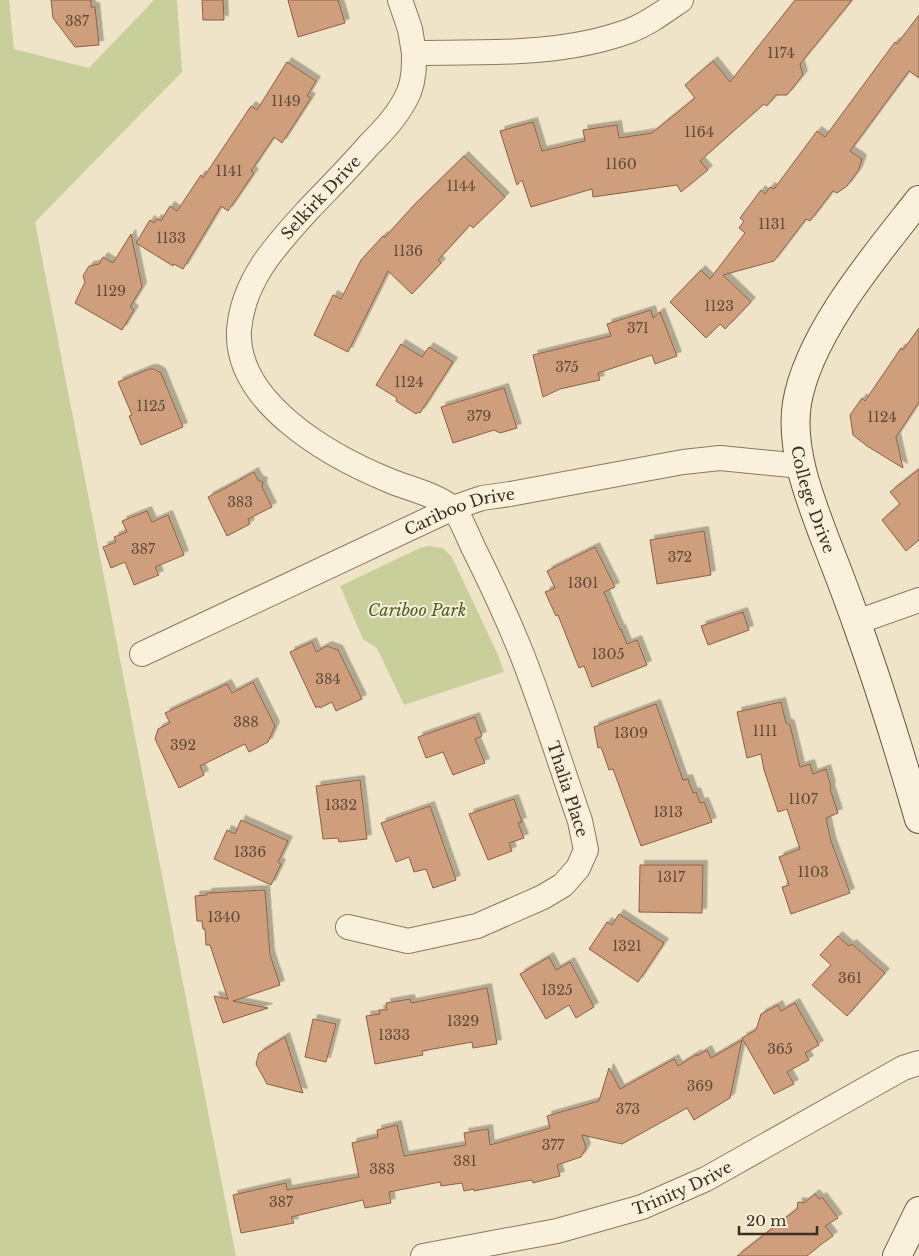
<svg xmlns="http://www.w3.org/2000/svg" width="919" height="1256" viewBox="0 0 919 1256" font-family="'Libre Baskerville',serif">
  <defs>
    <filter id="shadow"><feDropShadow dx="4.5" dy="-4.5" stdDeviation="0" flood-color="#0004"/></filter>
  </defs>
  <rect width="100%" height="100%" fill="#f0e4c8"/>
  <g fill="#c9cf9b">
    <polygon points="0,0 9,0 14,49 89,68 154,0 177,0 182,72 35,222 236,1256 0,1256"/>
    <polygon points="428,546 443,548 452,557 498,655 504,672 404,705 377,648 363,639 340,586 420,548"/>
  </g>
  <g fill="#cf9f7d" stroke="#8d5f41" filter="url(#shadow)">
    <polygon points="51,0 91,0 91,7 95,7 99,45 75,47 53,18"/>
    <polygon points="202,0 223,0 224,20 203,20"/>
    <polygon points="288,0 338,0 345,23 298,37"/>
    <polygon points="795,0 852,0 800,64 803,75 787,95 776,95 767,106 764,104 700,161 708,170 681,192 677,185 593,197 592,189 531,207 522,180 517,185 500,131 533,122 542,151 585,141 583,130 617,125 619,138 652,133 695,98 685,85 713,61 730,82"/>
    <polygon points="919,15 919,78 909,71 850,151 862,159 858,171 847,186 837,193 833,191 810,221 806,219 774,261 723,275 751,302 725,329 720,324 706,338 670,302 701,270 710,279 745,233 739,228 744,221 740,218 761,190 765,194 770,187 774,189 817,131 825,137 895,42 897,44"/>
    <polygon points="287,62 316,81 307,96 311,98 282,143 274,137 251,171 254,173 228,211 221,206 183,269 174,264 173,266 136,243 150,220 154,223 157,219 161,221 170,206 177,211 201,175 203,178 251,106 257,110"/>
    <polygon points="464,156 505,197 473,228 470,225 438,260 441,263 412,294 388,271 348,352 314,335 333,295 341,299 361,260 383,236 385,237 415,204"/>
    <polygon points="131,234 142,287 130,307 134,310 122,330 75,303 85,282 83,276 89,266 99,264 103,257 113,263"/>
    <polygon points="651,310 653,318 660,312 677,356 655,364 652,355 598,373 600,380 560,389 543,397 533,355 611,336 607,324"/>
    <polygon points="919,328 919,402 896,437 903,468 867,446 853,435 850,415 862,398 865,401 901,348 903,350"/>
    <polygon points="401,344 422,357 429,347 453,362 420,413 418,412 416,414 396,401 397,398 376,385"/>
    <polygon points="149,369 154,369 161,373 183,427 141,445 129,416 132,415 118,382"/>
    <polygon points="504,388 517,428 500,433 494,430 453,443 441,407"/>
    <polygon points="919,469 919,540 906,551 882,520 900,504 890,492"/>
    <polygon points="254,472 258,480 263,482 262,487 272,507 248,519 250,524 227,536 208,497 231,485"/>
    <polygon points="147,511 152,522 168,515 184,555 155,567 159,575 134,585 125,562 111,568 103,547 116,542 114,537 127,532 122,521"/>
    <polygon points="704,531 711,575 657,584 650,540"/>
    <polygon points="595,547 615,587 604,592 620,630 621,629 627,644 637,640 647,665 592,687 584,666 579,668 558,615 556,616 545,592 555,588 547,571"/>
    <polygon points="743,612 749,630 708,645 701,626"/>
    <polygon points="312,642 316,652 327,646 338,650 362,699 336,711 332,702 320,708 319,706 316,708 290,652"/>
    <polygon points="253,682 275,726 268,742 249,752 245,744 200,766 204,775 179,788 155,739 158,729 170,723 165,713 227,684 232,693"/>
    <polygon points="781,702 786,723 790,725 800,767 810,764 813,774 826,769 831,786 830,789 838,813 826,818 831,841 850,893 791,914 782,887 789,885 779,857 800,849 787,809 778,812 764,770 761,754 747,758 737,712"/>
    <polygon points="656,704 683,780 688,779 693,793 696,792 700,803 704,802 712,822 641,846 613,769 609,770 601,747 598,748 594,727"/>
    <polygon points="475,717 482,736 475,739 485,763 453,775 443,752 426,758 418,737"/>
    <polygon points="360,780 367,839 339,842 338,838 323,839 316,786"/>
    <polygon points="514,799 522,822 518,823 524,838 509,843 512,851 488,860 469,814"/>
    <polygon points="430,806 456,880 433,888 426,869 414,872 409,857 396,862 381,823"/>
    <polygon points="241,820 288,841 278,862 281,864 271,885 214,859 227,830 235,834"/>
    <polygon points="640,865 703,865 702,913 639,912"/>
    <polygon points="265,890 270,955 280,985 233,1001 268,1008 223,1023 214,996 228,999 210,945 206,945 205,929 203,929 202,921 197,921 195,896 207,895 207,893"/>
    <polygon points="619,914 664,943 638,982 589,949 607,922 612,925"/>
    <polygon points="838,936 849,946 852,944 885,973 847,1016 812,985 831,965 820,955"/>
    <polygon points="549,957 556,970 570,962 594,1007 576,1018 569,1005 546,1019 520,974"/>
    <polygon points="487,988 497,1044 473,1048 472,1042 422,1051 423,1055 375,1064 366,1016 380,1014 379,1010 387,1010 386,1003 410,999 411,1003"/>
    <polygon points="795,1003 819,1045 805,1053 809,1060 787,1072 794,1084 774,1094 742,1038 756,1030 761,1014 778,1005 781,1011"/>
    <polygon points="313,1019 336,1024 326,1062 305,1057"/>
    <polygon points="285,1037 303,1093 267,1084 256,1064 259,1053"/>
    <polygon points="742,1040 730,1098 694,1120 687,1108 622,1144 582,1135 586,1148 581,1157 557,1165 560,1176 533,1183 532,1180 474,1191 474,1189 464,1191 462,1183 441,1186 440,1182 389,1192 391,1203 365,1208 363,1200 291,1217 294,1223 241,1233 233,1195 286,1183 287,1190 359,1177 352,1143 378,1137 377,1130 397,1125 404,1156 466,1145 464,1133 488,1129 490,1145 550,1128 547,1116 599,1101 609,1068 620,1089 674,1059 678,1066 697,1054 697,1056 707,1050 711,1058"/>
    <polygon points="815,1194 819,1199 822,1197 838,1218 825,1226 833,1236 823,1243 807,1256 737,1256 797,1209 798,1202 804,1203"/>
  </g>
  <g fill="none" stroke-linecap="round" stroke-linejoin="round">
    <defs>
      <g id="street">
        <polyline points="400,0 410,29 414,53"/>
        <polyline points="857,622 919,600"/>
        <path id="s1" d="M142,654L453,508L482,498L510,494L683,462L720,458L801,466"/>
        <path id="s2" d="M348,927L408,941L477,926L543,897L563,885L578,868L586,850L580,821C560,763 542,704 519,647C505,613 490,581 474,549C469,539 459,512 451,507C432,493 409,489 388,480C330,456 235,403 239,330C243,280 276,245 308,210C328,189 349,168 368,146C384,130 400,113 409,92C414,79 414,67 414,53C486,52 561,56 629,31C648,24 665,11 681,0"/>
        <path id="s3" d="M423,1256L557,1231L642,1207L706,1179L903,1068L919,1063"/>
      </g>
      <g id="secondary">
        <path id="s4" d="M919,200C876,255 809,333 797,403C790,448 809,497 825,539C836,567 847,595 857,624C880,688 900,753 919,819"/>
        <polyline points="897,1256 919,1211"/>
      </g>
    </defs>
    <use href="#street" stroke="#8d765c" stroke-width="26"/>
    <use href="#secondary" stroke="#6f573f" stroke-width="30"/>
    <use href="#street" stroke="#faf1dc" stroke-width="24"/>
    <use href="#secondary" stroke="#faf1dc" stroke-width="28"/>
  </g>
  <g text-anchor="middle" stroke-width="4" stroke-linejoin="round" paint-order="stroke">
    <g font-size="14" fill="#624a37">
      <text x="77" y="26">387</text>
      <text x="781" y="58">1174</text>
      <text x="286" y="106">1149</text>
      <text x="699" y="137">1164</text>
      <text x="621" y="169">1160</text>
      <text x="229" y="176">1141</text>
      <text x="461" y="191">1144</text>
      <text x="772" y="229">1131</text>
      <text x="171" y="243">1133</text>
      <text x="408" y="256">1136</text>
      <text x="111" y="296">1129</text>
      <text x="719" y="311">1123</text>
      <text x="638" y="333">371</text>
      <text x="567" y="372">375</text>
      <text x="409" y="387">1124</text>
      <text x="151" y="411">1125</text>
      <text x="479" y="421">379</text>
      <text x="882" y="422">1124</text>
      <text x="240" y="507">383</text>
      <text x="143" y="554">387</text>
      <text x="680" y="562">372</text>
      <text x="583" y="588">1301</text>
      <text x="608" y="659">1305</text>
      <text x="328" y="684">384</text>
      <text x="246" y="727">388</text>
      <text x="765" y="736">1111</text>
      <text x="631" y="738">1309</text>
      <text x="183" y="750">392</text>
      <text x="803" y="804">1107</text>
      <text x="341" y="810">1332</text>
      <text x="668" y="817">1313</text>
      <text x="250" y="857">1336</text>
      <text x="813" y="877">1103</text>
      <text x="671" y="882">1317</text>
      <text x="224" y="922">1340</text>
      <text x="627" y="951">1321</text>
      <text x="850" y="983">361</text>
      <text x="557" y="995">1325</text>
      <text x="463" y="1026">1329</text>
      <text x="394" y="1040">1333</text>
      <text x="780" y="1054">365</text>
      <text x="700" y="1091">369</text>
      <text x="628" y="1114">373</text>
      <text x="553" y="1150">377</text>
      <text x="465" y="1166">381</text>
      <text x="382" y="1174">383</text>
      <text x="281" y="1207">387</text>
    </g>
    <g font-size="16" fill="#3d2e20" stroke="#f7eed8">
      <text dy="6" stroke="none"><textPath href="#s2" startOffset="1092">Selkirk Drive</textPath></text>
      <text dy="6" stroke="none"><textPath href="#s4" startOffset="338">College Drive</textPath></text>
      <text dy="6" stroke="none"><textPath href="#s1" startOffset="349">Cariboo Drive</textPath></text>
      <text transform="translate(568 789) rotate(72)" y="6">Thalia Place</text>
      <text dy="6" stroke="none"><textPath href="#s3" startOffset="269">Trinity Drive</textPath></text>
    </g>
    <g font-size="16" font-style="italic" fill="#4d5a26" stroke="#f7eed8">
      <text x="417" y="616">Cariboo Park</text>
    </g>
  </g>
  <path d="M739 1226v8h78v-8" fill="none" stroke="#3d2e20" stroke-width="2.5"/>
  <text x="746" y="1226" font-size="15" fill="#3d2e20" stroke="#f7eed8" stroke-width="4" paint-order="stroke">20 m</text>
</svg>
